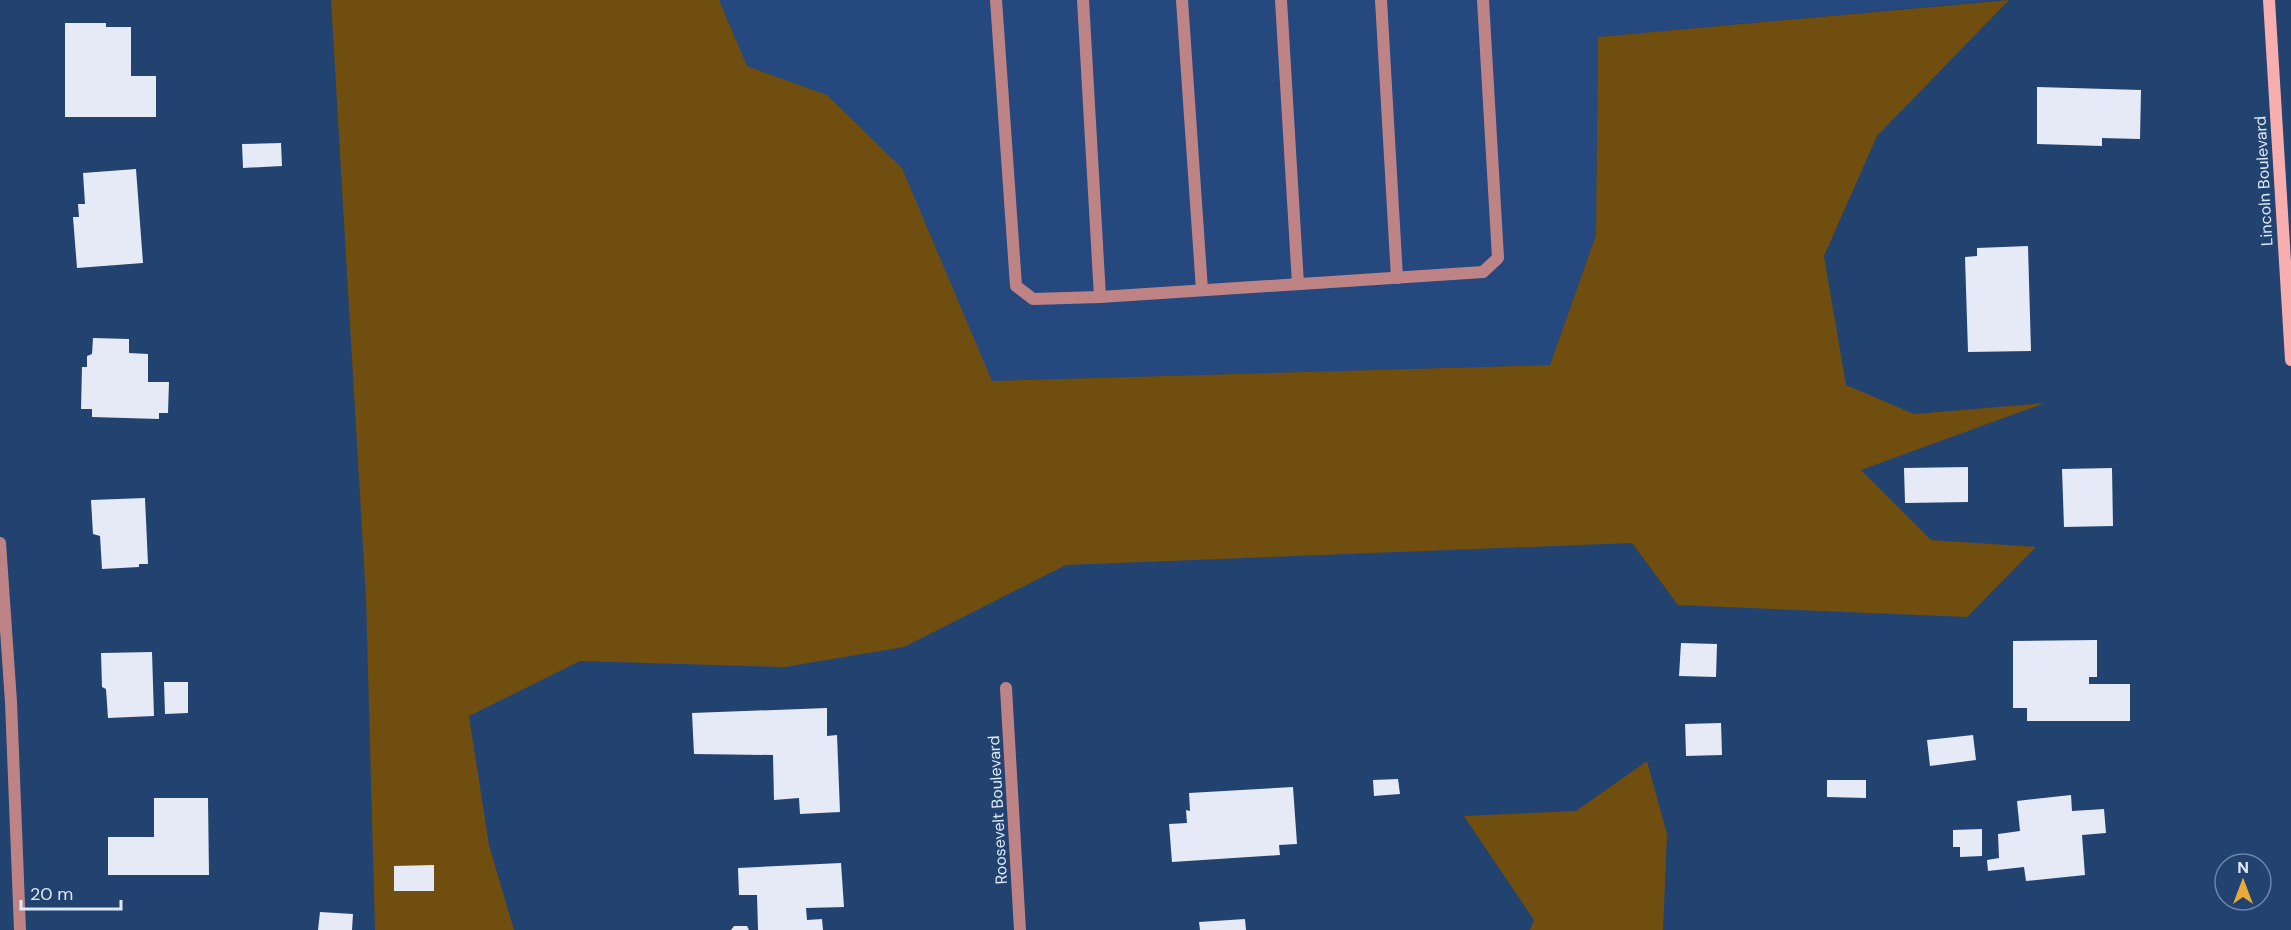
<svg xmlns="http://www.w3.org/2000/svg" width="2291" height="930" viewBox="0 0 2291 930" font-family="'DM Sans',sans-serif">
  <rect width="100%" height="100%" fill="#224270"/>
  <polygon fill="#25497e" points="719,0 1997,0 1598,37 1596,235 1550,365 991,381 902,168 827,95 747,66"/>
  <g fill="#6f4e0f">
    <polygon points="331,0 719,0 747,66 827,95 902,168 992,381 1550,365 1596,235 1598,37 2009,0 1877,136 1824,256 1846,385 1914,414 2045,403 1861,470 1931,540 2036,547 1967,617 1678,605 1632,543 1066,565 904,647 785,667 580,661 469,716 489,845 514,930 375,930 366,598"/>
    <polygon points="1647,761 1667,834 1663,930 1530,930 1534,920 1464,816 1576,811"/>
  </g>
  <g fill="#e6e9f6">
    <polygon points="65,23 106,23 106,27 131,27 131,76 156,76 156,117 65,117"/>
    <polygon points="2037,87 2141,90 2140,139 2102,138 2102,146 2037,144"/>
    <polygon points="281,143 282,166 243,168 242,144"/>
    <polygon points="136,169 143,263 77,268 73,217 79,217 78,204 85,204 83,173"/>
    <polygon points="2028,246 2031,351 1968,352 1965,257 1977,256 1977,248"/>
    <polygon points="93,338 129,339 129,353 148,354 148,382 169,382 168,413 159,413 159,419 92,417 92,409 81,409 82,367 87,367 87,356 92,354"/>
    <polygon points="1968,467 1968,502 1905,503 1904,468"/>
    <polygon points="2112,468 2113,526 2064,527 2062,469"/>
    <polygon points="145,498 148,564 139,564 139,567 102,569 100,536 93,534 91,500"/>
    <polygon points="2097,640 2097,677 2089,677 2089,684 2130,684 2130,721 2027,721 2027,708 2013,708 2013,641"/>
    <polygon points="1681,643 1717,644 1716,677 1679,676"/>
    <polygon points="152,652 154,716 108,718 106,689 102,687 101,653"/>
    <polygon points="164,682 188,682 188,713 165,714"/>
    <polygon points="827,708 827,736 837,735 840,812 800,814 799,798 774,800 773,755 694,754 692,713"/>
    <polygon points="1721,723 1722,755 1686,756 1685,724"/>
    <polygon points="1973,735 1976,760 1930,766 1927,740"/>
    <polygon points="1398,779 1400,794 1374,796 1373,780"/>
    <polygon points="1827,780 1866,780 1866,798 1827,797"/>
    <polygon points="1293,787 1297,844 1279,845 1280,855 1172,862 1169,824 1187,823 1186,810 1190,811 1189,793"/>
    <polygon points="2071,795 2072,811 2104,809 2106,833 2082,835 2085,875 2026,881 2024,867 1988,871 1987,860 1999,858 1998,834 2020,831 2017,801"/>
    <polygon points="154,798 208,798 209,875 108,875 108,837 154,837"/>
    <polygon points="1982,829 1982,856 1960,857 1960,847 1953,847 1953,830"/>
    <polygon points="841,863 844,907 806,908 807,920 822,919 823,930 758,930 757,895 739,895 738,868"/>
    <polygon points="434,865 434,891 394,891 394,866"/>
    <polygon points="320,912 353,914 352,930 318,930"/>
    <polygon points="1245,919 1246,930 1200,930 1199,922"/>
    <polygon points="734,926 747,926 749,930 731,930"/>
  </g>
  <g fill="none" stroke-linecap="round" stroke-linejoin="round">
    <g stroke="#be8485" stroke-width="12">
      <polyline points="996,0 1016,286 1033,299 1100,297 1483,272 1498,258 1483,0"/>
      <polyline points="1083,0 1100,297"/>
      <polyline points="1182,0 1202,290"/>
      <polyline points="1281,0 1298,284"/>
      <polyline points="1381,0 1397,278"/>
    </g>
    <g stroke="#be8485" stroke-width="12">
      <polyline points="0,543 11,702 20,930"/>
      <polyline points="1006,688 1020,930"/>
    </g>
    <polyline stroke="#f8adaf" stroke-width="12" points="2269,0 2291,360"/>
  </g>
  <g text-anchor="middle" stroke-width="6" stroke-linejoin="round" paint-order="stroke">
    <g font-size="16" fill="#deeafb" stroke="#224270">
      <text transform="translate(2263 181) rotate(-93)" y="6">Lincoln Boulevard</text>
      <text transform="translate(997 810) rotate(-93)" y="6">Roosevelt Boulevard</text>
    </g>
  </g>
  <g transform="translate(2243 882)"><circle r="28" fill="#224270" stroke="#6d85a8" stroke-width="1.5"/>
  <path d="M0-4.5L10 22L0 15L-10 22Z" fill="#eaaa38"/>
  <text y="-9" font-size="16" font-weight="bold" text-anchor="middle" fill="#deeafb">N</text>
  </g>
  <path d="M21 900v9h100v-9" fill="none" stroke="#deeafb" stroke-width="3"/>
  <text x="30" y="900" font-size="18" fill="#deeafb" stroke="#224270" stroke-width="4.5" paint-order="stroke">20 m</text>
</svg>
